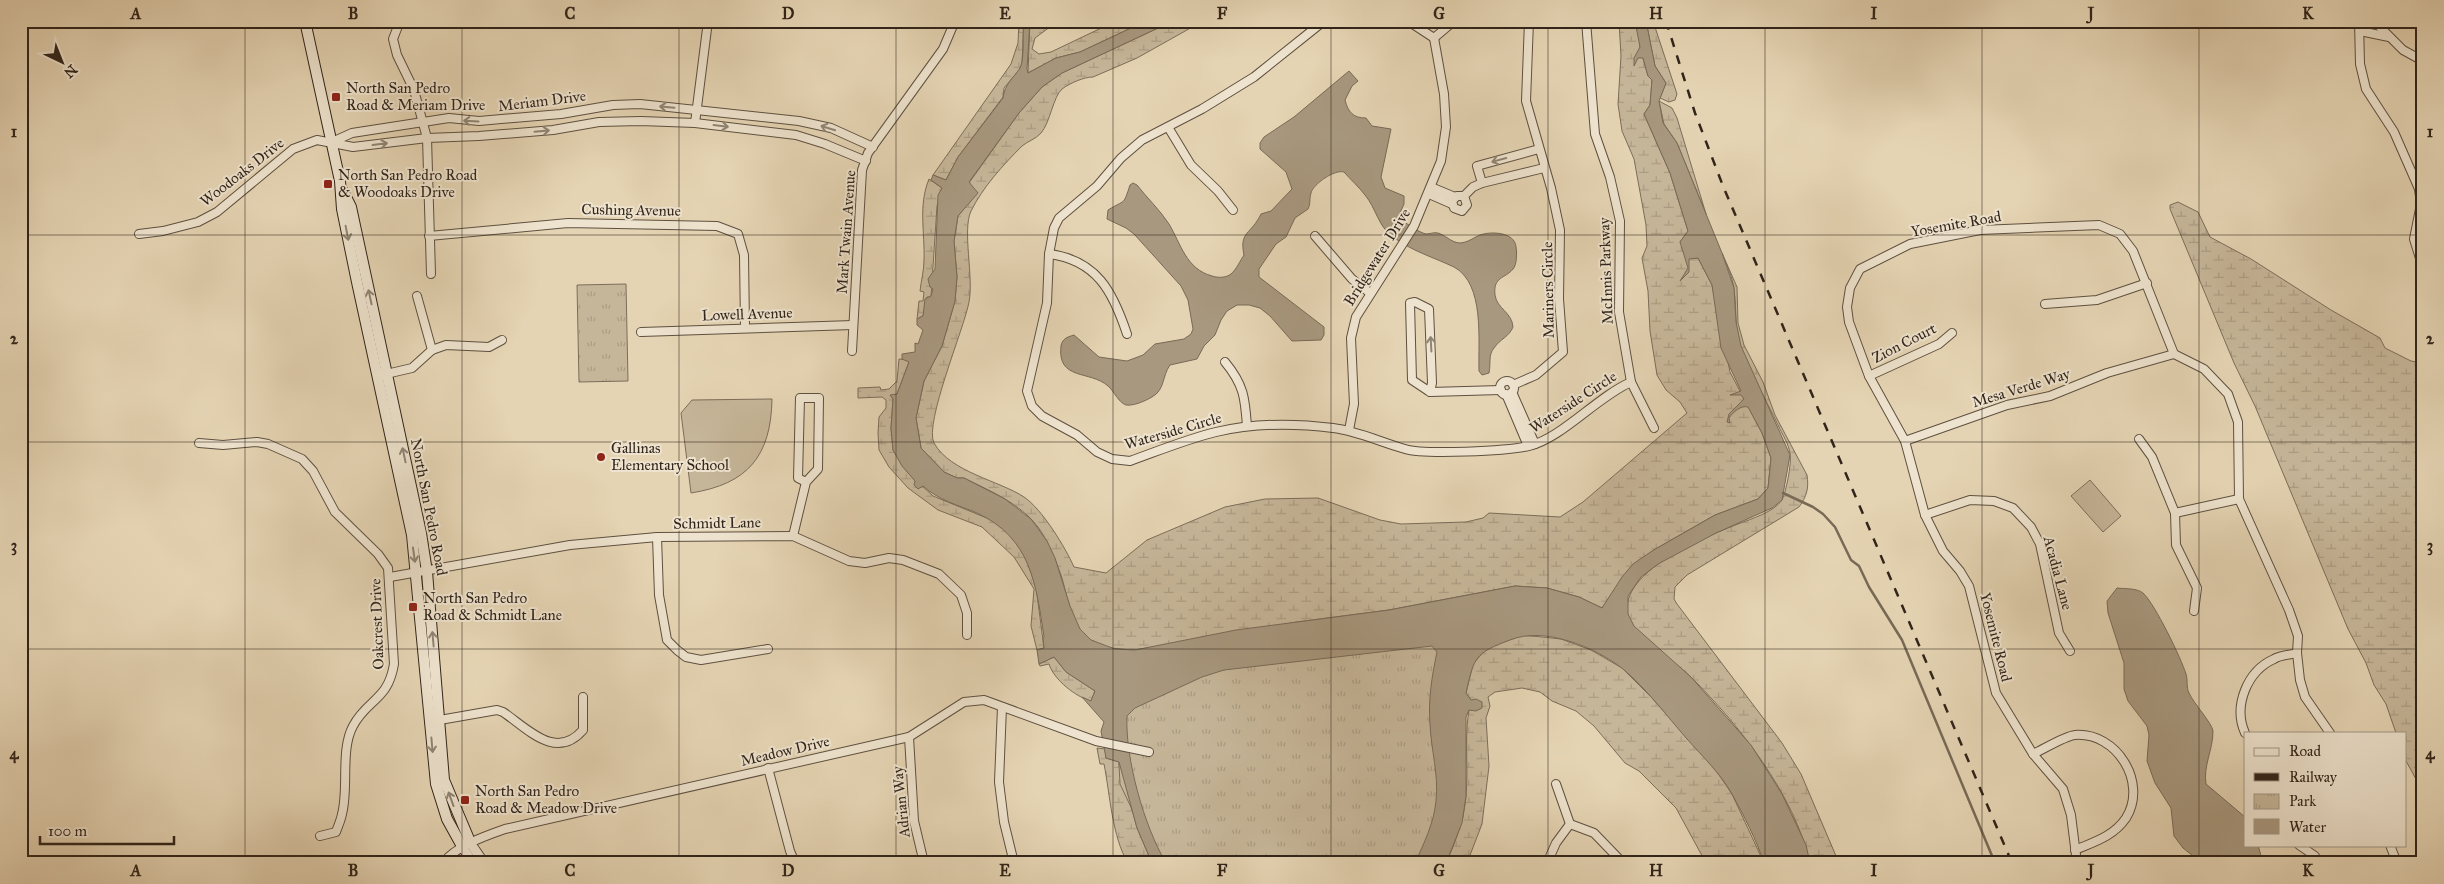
<svg xmlns="http://www.w3.org/2000/svg" width="2444" height="884" viewBox="0 0 2444 884" font-family="'IM FELL Great Primer',serif">
  <defs>
    <pattern id="wetland-marsh" width="20" height="14" patternUnits="userSpaceOnUse" patternTransform="scale(1.25)"><rect width="20" height="14" fill="#c6b699"/><path d="M1 5h8M5 5V1M11 12h8M15 12V8" fill="none" stroke="#ab9c83"/></pattern>
    <pattern id="park-tufts" width="24" height="20" patternUnits="userSpaceOnUse" patternTransform="scale(1.25)"><rect width="24" height="20" fill="#c6b699"/><path d="M3 7l-1-3M5 7V3M7 7l1-3M15 17l-1-3M17 17v-4M19 17l1-3" fill="none" stroke="#ab9c83"/></pattern>
  </defs>
  <rect width="100%" height="100%" fill="#e5d4b3"/>
  <filter id="stains"><feTurbulence type="fractalNoise" baseFrequency=".004" numOctaves="4"/><feColorMatrix values="0 0 0 0 .2 0 0 0 0 .09 0 0 0 0 .02 0 0 0 .5 -.17"/></filter>
  <radialGradient id="worn" r=".72"><stop offset=".6" stop-color="#630" stop-opacity="0"/><stop offset="1" stop-color="#630" stop-opacity=".3"/></radialGradient>
  <g fill="#c6b699" stroke="#7c6d5a">
    <path d="M772,399C771,456 748,484 691,493L681,413L692,400Z"/>
    <polygon points="2090,480 2121,516 2103,532 2071,496"/>
  </g>
  <g fill="url(#wetland-marsh)" stroke="#7c6d5a">
    <polygon points="1019,21 1024,21 1022,62 1020,69 1004,88 1003,97 958,157 946,180 933,175 1011,64 1018,43"/>
    <polygon points="1030,21 1058,21 1035,38 1032,49 1039,54 1051,52 1116,21 1146,21 1080,52 1056,58 1028,73"/>
    <path d="M1173,21H1203L1137,58L1093,77C1084,77 1070,83 1062,89C1053,97 1050,123 1041,133C1036,139 1028,141 1022,146C1003,165 983,187 971,211C962,230 974,278 969,302C964,329 924,423 934,443C950,472 1000,481 1024,497C1042,509 1065,547 1074,567L1106,573L1147,540L1225,507L1265,499L1318,498L1380,520L1401,524L1466,522L1483,518L1489,513L1560,517L1583,502L1687,413L1680,402L1666,390L1657,375L1650,331L1648,291L1642,258L1647,246L1646,225L1634,159L1622,131L1618,104L1621,56L1619,21H1635L1640,39V56L1643,58L1648,76L1652,80L1650,105L1644,114L1670,173L1688,231L1680,242L1691,258H1698L1712,285L1730,372L1762,433L1771,458L1768,488L1758,499L1715,515L1652,551L1615,589L1602,608L1579,597L1547,588L1515,586L1389,610L1297,622L1135,650C1120,649 1104,649 1091,640C1070,627 1068,596 1061,575C1055,559 1048,541 1038,527C1020,503 990,491 964,478H957L944,472L921,448L916,418L924,381L942,346L955,301L957,277L954,241L958,216L967,205L969,183L1019,113L1042,87L1062,73Z"/>
    <polygon points="1646,21 1653,21 1677,94 1675,100 1669,102 1660,98 1666,83 1655,66"/>
    <polygon points="1659,101 1672,108 1677,118 1706,214 1677,143 1664,124"/>
    <path d="M929,179L942,188L937,206L931,297H927L923,316L917,319L919,301H923L924,292L920,291C921,281 924,271 924,260C925,232 918,206 929,179Z"/>
    <polygon points="2178,202 2198,212 2210,237 2251,259 2331,310 2380,338 2385,348 2411,361 2423,363 2423,792 2405,759 2405,733 2396,733 2386,704 2374,685 2366,663 2348,629 2255,406 2234,363 2170,209 2170,205"/>
    <path d="M1722,253L1737,287L1738,323L1744,345L1763,382L1775,415L1807,475C1809,488 1807,496 1799,507L1687,575L1675,587L1674,599L1677,604L1782,743L1801,774L1839,863H1810C1794,794 1740,726 1691,677C1675,661 1634,637 1628,615C1618,571 1706,537 1738,524C1751,519 1774,512 1782,500C1786,492 1792,463 1790,454C1789,444 1782,434 1778,425C1766,400 1751,374 1741,348C1734,329 1737,309 1734,290C1733,277 1726,264 1722,253Z"/>
    <polygon points="899,359 908,360 909,362 897,394 891,396 893,399 891,428 893,450 908,473 933,496 994,521 1014,538 1026,559 1036,587 1044,648 1037,650 1031,626 1034,589 1014,557 982,527 938,510 908,488 889,467 879,450 878,433 879,417 886,408 886,400 882,397 858,398 858,388 880,387 881,390 889,389 897,381"/>
    <path d="M1523,635L1561,639L1591,650L1622,668L1651,697L1715,769L1732,794L1764,863H1706L1676,808L1639,771L1625,763L1594,726L1576,711L1552,701L1540,692L1522,688L1495,692L1488,697L1490,706L1486,718L1489,766L1482,824L1467,863H1446C1456,841 1464,820 1466,796C1469,764 1463,732 1471,700L1466,693L1473,664L1487,648Z"/>
    <path d="M1054,657L1066,672L1095,691L1091,701C1076,697 1054,680 1049,664L1040,666L1039,664Z"/>
    <path d="M1097,748L1105,749L1106,758L1119,762L1137,828L1152,863H1128C1112,837 1110,794 1104,764H1100Z"/>
  </g>
  <g fill="url(#park-tufts)" stroke="#7c6d5a">
    <polygon points="626,284 628,381 579,382 577,285"/>
    <polygon points="1309,629 1461,641 1463,817 1435,863 1159,863 1155,858 1120,784 1115,685"/>
  </g>
  <g fill="#a8987f" stroke="#786a57">
    <path d="M1024,21H1030L1027,69L1028,73L1056,58L1080,52L1146,21H1173L1062,73L1042,87L1019,113L969,182L978,193L958,216L954,241L957,277L955,301L942,346L924,381L916,418L921,448L944,472L957,478H964L1005,499L1031,519L1047,541L1055,558L1070,606L1080,629L1091,640L1115,649L1135,650L1236,630L1389,610L1515,586L1547,588L1579,597L1602,608L1622,577L1633,564L1652,551L1715,515L1758,499L1768,488L1771,458L1762,433L1748,407C1741,405 1733,412 1729,418L1730,423L1727,422L1729,414L1744,399L1741,395H1730L1741,391L1721,348L1712,285L1698,258L1689,259V272L1680,281L1688,268L1680,242L1688,231L1670,173L1644,114L1650,105L1652,80L1648,76L1643,58H1638L1634,66V58L1640,47L1635,21H1646L1655,66L1666,83L1659,101L1663,123L1677,143L1722,253L1734,288L1736,322L1741,346L1790,455L1782,500L1772,508L1716,533L1658,564L1641,577L1628,596V614L1634,626L1691,677L1751,745L1782,794L1806,845L1810,863H1764C1756,839 1744,816 1732,794C1720,773 1703,757 1687,739C1666,715 1647,689 1623,669C1595,647 1544,626 1510,640C1475,653 1474,657 1466,693L1471,700L1476,699L1482,702V708L1476,711L1469,710L1466,717V796L1462,823L1446,863H1415C1424,843 1434,823 1436,801C1439,775 1431,750 1430,724C1428,699 1432,676 1437,652L1432,646L1224,670L1202,677L1135,708L1127,716C1125,758 1144,826 1166,863H1152L1137,828L1119,762L1106,758L1101,731L1104,722L1082,697L1091,701L1095,691L1066,672L1054,657L1039,664L1037,650L1044,648L1043,639L1044,637C1036,584 1031,538 977,513C958,505 938,500 923,486L918,489L914,485L915,481L902,466L893,450L891,428L893,399L890,395L897,394L909,362L902,359V354L915,352V343L918,344L923,330L917,325V319L923,316L925,299L931,296L933,289L930,287L928,279L935,269L938,195L942,188L931,180L933,175L946,180L958,157L1003,98C1005,83 1013,79 1020,68C1025,60 1022,32 1024,21Z"/>
    <path d="M1349,71L1358,81L1352,86L1345,100C1348,112 1353,118 1366,118L1372,126L1391,129L1381,177L1385,188L1404,196V204L1400,213L1402,221C1410,225 1418,232 1426,234C1430,234 1434,232 1438,233C1445,235 1451,242 1459,243C1467,243 1473,238 1480,235C1491,231 1515,232 1516,247C1517,252 1517,265 1513,269C1505,279 1493,276 1495,295C1497,309 1512,312 1513,327C1509,337 1500,339 1494,348C1488,355 1491,364 1489,373L1482,375L1479,371C1478,340 1485,284 1454,267C1433,257 1411,251 1392,236C1378,226 1376,208 1365,195C1359,187 1351,180 1344,172C1335,169 1313,184 1311,193C1309,199 1311,203 1308,209L1295,218L1286,237L1276,244L1259,269V277L1324,327V335L1321,340L1292,341L1270,316L1260,308L1249,305H1237L1227,311L1221,320L1215,335L1204,346L1197,359L1170,365C1162,376 1165,390 1152,397C1145,401 1134,406 1126,405C1118,402 1114,391 1108,386C1090,370 1057,381 1061,346C1062,339 1067,337 1074,335L1099,357L1127,361L1143,355L1155,344L1184,339L1191,334L1193,329L1188,300L1181,286L1134,234L1126,228L1107,219L1108,210C1126,199 1123,206 1130,185L1133,183L1137,185C1147,198 1160,210 1169,224C1181,244 1186,269 1212,276C1218,278 1226,278 1231,274C1236,270 1240,261 1244,255C1239,231 1251,235 1261,214L1271,211L1292,189L1286,172L1260,149V143L1264,137L1294,117Z"/>
    <path d="M2117,588C2125,589 2137,588 2143,593C2155,604 2181,658 2186,674C2188,680 2186,687 2189,693C2194,704 2212,723 2213,731C2213,750 2203,766 2206,784L2245,817V845H2258L2263,863H2202L2183,848L2174,836L2171,808L2155,783L2147,761L2149,735L2147,726L2128,701L2124,689V663L2108,613L2107,601Z"/>
  </g>
  <g fill="none" stroke-linecap="round" stroke-linejoin="round">
    <polyline stroke="#786a57" stroke-width="2.5" points="1783,493 1813,507 1823,514 1835,527 1851,560 1859,566 1869,587 1902,640 1995,863"/>
    <defs>
      <g id="minor">
        <polyline points="400,21 393,39 397,55 414,90 427,138 431,274"/>
        <path d="M1324,21L1254,77L1202,109L1142,140L1121,158L1097,186L1059,218L1054,228L1049,254L1047,303L1027,391L1032,406L1042,416L1077,435L1097,452L1112,459L1130,461C1158,451 1187,439 1216,432C1254,423 1294,423 1333,428C1358,431 1380,442 1405,449C1424,455 1508,451 1529,446C1562,438 1597,397 1631,382"/>
        <polyline points="1408,21 1434,38"/>
        <polyline points="1586,21 1595,134 1610,177 1620,221 1619,312 1631,382 1654,428"/>
        <polyline points="2359,21 2360,64 2366,89 2394,132 2419,189 2421,204 2414,239 2423,268"/>
        <polyline points="2374,21 2403,50 2423,61"/>
        <polyline points="2360,31 2389,37"/>
        <polyline points="1434,38 1454,21"/>
        <polyline points="695,123 708,21"/>
        <polyline points="1168,127 1191,165 1218,191 1233,210"/>
        <polyline points="332,142 352,133 449,118 479,121 561,114 613,105 640,104 799,121 831,128 873,147"/>
        <polyline points="1482,183 1477,166 1539,149"/>
        <polyline points="1431,187 1455,197"/>
        <polyline points="1429,194 1452,204"/>
        <polyline points="1464,196 1467,205 1462,211 1454,208 1452,201 1457,196 1464,196 1473,187 1482,183 1544,168"/>
        <polyline points="139,234 163,231 198,222 217,212 293,149 317,140 353,147 427,138 479,136 553,130 599,122 641,121 695,123 796,135 825,144 866,161"/>
        <polyline points="429,236 568,223 717,226 738,234 744,255 745,327"/>
        <polyline points="1315,236 1352,279 1370,293"/>
        <path d="M1049,254C1097,260 1113,292 1127,334"/>
        <polyline points="417,296 432,350"/>
        <polyline points="2045,304 2097,300 2147,283"/>
        <polyline points="641,332 853,325"/>
        <polyline points="852,351 862,170 868,153 943,49 955,21"/>
        <path d="M1225,362C1244,385 1245,398 1247,426"/>
        <polyline points="382,375 412,368 432,350 446,345 489,347 502,340"/>
        <polyline points="1869,376 1939,344 1952,333"/>
        <circle cx="1507" cy="388" r="7"/>
        <polyline points="1513,385 1536,375 1563,352 1559,299 1560,230 1551,188 1526,101 1529,21"/>
        <polyline points="1430,392 1432,383 1429,309 1415,302 1410,303 1412,380 1430,392 1501,390"/>
        <polyline points="1512,392 1535,444"/>
        <polyline points="1506,394 1528,446"/>
        <polyline points="1349,430 1354,404 1351,338 1356,317 1414,226 1441,161 1446,127 1444,94 1434,38"/>
        <polyline points="2139,439 2152,457 2175,513 2176,545 2197,588 2194,611"/>
        <polyline points="1905,441 2007,405 2050,396 2107,373 2174,354"/>
        <path d="M199,443L223,445L257,442L268,444L302,459L313,471L335,512L378,554L388,568L394,664C388,701 367,699 353,726C340,750 349,788 342,814C341,820 338,826 336,832L320,836"/>
        <polyline points="2175,513 2239,499"/>
        <polyline points="1925,515 1970,500 1994,501 2013,508 2031,527 2040,544 2059,633 2070,651"/>
        <polyline points="793,536 806,482 818,469 819,398 800,398 798,478 806,482"/>
        <polyline points="657,537 659,595 667,640 677,650 686,657 701,660 768,649"/>
        <polyline points="390,577 570,545 657,537 793,536 849,561 865,563 889,558 903,560 939,574 961,595 967,613 967,635"/>
        <polyline points="1002,707 999,782 1004,822 1014,863"/>
        <path d="M434,721L497,710L503,712C528,729 556,761 583,730V697"/>
        <path d="M2245,733C2233,706 2247,671 2274,659C2280,655 2290,655 2297,653"/>
        <polyline points="909,737 914,821 924,863"/>
        <path d="M2033,754C2044,749 2065,736 2075,735C2117,732 2148,783 2126,818C2114,836 2094,842 2075,850"/>
        <polyline points="768,768 790,851 795,863"/>
        <polyline points="1556,784 1570,824 1594,833 1623,863"/>
        <polyline points="2299,845 2315,856 2317,863"/>
        <polyline points="2390,845 2397,863"/>
        <path d="M443,863C456,846 485,836 505,829L909,737L964,702L984,700L1096,741L1149,752"/>
        <polyline points="1547,863 1556,843 1570,824"/>
        <polyline points="2077,863 2071,815 2063,789 2033,754 1996,693 1969,586 1960,571 1943,551 1925,515 1905,441 1869,376 1849,322 1847,307 1850,288 1860,269 1910,244 1980,230 2099,225 2120,234 2133,251 2174,354 2204,369 2228,394 2238,422 2239,499 2289,610 2298,636 2297,653 2300,680 2305,697 2330,733"/>
      </g>
      <g id="tertiary">
        <polyline points="471,844 484,863"/>
        <polyline points="463,848 473,863"/>
      </g>
      <g id="secondary">
        <polyline points="305,21 340,181 342,209 357,282 412,535 436,784 447,819 463,848"/>
        <polyline points="343,191 351,207 421,533 427,572 444,780 471,844"/>
      </g>
    </defs>
    <use href="#minor" stroke="#5e5040" stroke-width="10"/>
    <use href="#tertiary" stroke="#5e5040" stroke-width="11"/>
    <use href="#secondary" stroke="#31241a" stroke-width="12"/>
    <use href="#minor" stroke="#eee3ce" stroke-width="8"/>
    <use href="#tertiary" stroke="#eee3ce" stroke-width="9"/>
    <use href="#secondary" stroke="#eee3ce" stroke-width="10"/>
    <polyline stroke="#31241a" stroke-width="2.5" stroke-dasharray="9 9" stroke-linecap="butt" points="1666,21 1695,113 1723,186 2012,863"/>
  </g>
  <defs><path id="oneway-shaft" d="M-6 0H5M1.5-3L5.5 0L1.5 3" fill="none" stroke-width="1.6" stroke-linecap="round" stroke-linejoin="round" transform="scale(1.25)"/></defs>
  <g stroke="#908474">
    <use href="#oneway-shaft" transform="translate(667 107) rotate(-175)"/>
    <use href="#oneway-shaft" transform="translate(471 121) rotate(-177)"/>
    <use href="#oneway-shaft" transform="translate(721 126) rotate(7)"/>
    <use href="#oneway-shaft" transform="translate(828 128) rotate(-163)"/>
    <use href="#oneway-shaft" transform="translate(542 131) rotate(-5)"/>
    <use href="#oneway-shaft" transform="translate(380 144) rotate(-7)"/>
    <use href="#oneway-shaft" transform="translate(1499 160) rotate(165)"/>
    <use href="#oneway-shaft" transform="translate(347 233) rotate(79)"/>
    <use href="#oneway-shaft" transform="translate(370 297) rotate(-102)"/>
    <use href="#oneway-shaft" transform="translate(1431 344) rotate(-93)"/>
    <use href="#oneway-shaft" transform="translate(404 455) rotate(-102)"/>
    <use href="#oneway-shaft" transform="translate(414 555) rotate(82)"/>
    <use href="#oneway-shaft" transform="translate(433 639) rotate(-95)"/>
    <use href="#oneway-shaft" transform="translate(432 745) rotate(85)"/>
    <use href="#oneway-shaft" transform="translate(451 799) rotate(-110)"/>
  </g>
  <path fill="none" stroke="#31241a" stroke-width="1" stroke-opacity="0.55" d="M245,21V863M462,21V863M679,21V863M896,21V863M1113,21V863M1331,21V863M1548,21V863M1765,21V863M1982,21V863M2199,21V863M21,235H2423M21,442H2423M21,649H2423"/>
  <g fill="#8f2418" stroke="#eee3ce" stroke-width="2">
    <rect x="331" y="92" width="10" height="10" rx="2.5"/>
    <rect x="323" y="179" width="10" height="10" rx="2.5"/>
    <circle cx="601" cy="457" r="5"/>
    <rect x="408" y="602" width="10" height="10" rx="2.5"/>
    <rect x="460" y="795" width="10" height="10" rx="2.5"/>
  </g>
  <g text-anchor="middle" stroke-width="4" stroke-linejoin="round" paint-order="stroke">
    <g font-size="15" fill="#31241a" stroke="#eee3ce" text-anchor="start">
      <text x="346" y="93">North San Pedro<tspan x="346" dy="17">Road &amp; Meriam Drive</tspan></text>
      <text x="338" y="180">North San Pedro Road<tspan x="338" dy="17">&amp; Woodoaks Drive</tspan></text>
      <text x="611" y="453">Gallinas<tspan x="611" dy="17">Elementary School</tspan></text>
      <text x="423" y="603">North San Pedro<tspan x="423" dy="17">Road &amp; Schmidt Lane</tspan></text>
      <text x="475" y="796">North San Pedro<tspan x="475" dy="17">Road &amp; Meadow Drive</tspan></text>
    </g>
    <g font-size="15" fill="#31241a" stroke="#eee3ce">
      <text transform="translate(542 101) rotate(-7)" y="5">Meriam Drive</text>
      <text transform="translate(242 172) rotate(-38)" y="5">Woodoaks Drive</text>
      <text transform="translate(631 210) rotate(1)" y="5">Cushing Avenue</text>
      <text transform="translate(1956 224) rotate(-10)" y="5">Yosemite Road</text>
      <text transform="translate(846 232) rotate(-86)" y="5">Mark Twain Avenue</text>
      <text transform="translate(1377 257) rotate(-58)" y="5">Bridgewater Drive</text>
      <text transform="translate(1606 271) rotate(-92)" y="5">McInnis Parkway</text>
      <text transform="translate(1548 290) rotate(-91)" y="5">Mariners Circle</text>
      <text transform="translate(747 314) rotate(-2)" y="5">Lowell Avenue</text>
      <text transform="translate(1904 343) rotate(-27)" y="5">Zion Court</text>
      <text transform="translate(2021 388) rotate(-17)" y="5">Mesa Verde Way</text>
      <text transform="translate(1573 402) rotate(-33)" y="5">Waterside Circle</text>
      <text transform="translate(1173 431) rotate(-16)" y="5">Waterside Circle</text>
      <text transform="translate(429 507) rotate(79)" y="5">North San Pedro Road</text>
      <text transform="translate(717 523) rotate(-1)" y="5">Schmidt Lane</text>
      <text transform="translate(2058 573) rotate(75)" y="5">Acadia Lane</text>
      <text transform="translate(377 624) rotate(-92)" y="5">Oakcrest Drive</text>
      <text transform="translate(1996 637) rotate(76)" y="5">Yosemite Road</text>
      <text transform="translate(785 751) rotate(-13)" y="5">Meadow Drive</text>
      <text transform="translate(901 802) rotate(-96)" y="5">Adrian Way</text>
    </g>
  </g>
  <rect width="2444" height="884" fill="none" stroke="#e5d4b3" stroke-width="55"/>
  <rect x="2244" y="732" width="162" height="115" fill="#eee3ce" stroke="#a29786"/>
  <rect x="2254" y="748" width="25" height="8" fill="#eee3ce" stroke="#a29786"/>
  <text x="2289" y="756" font-size="15" fill="#31241a">Road</text>
  <rect x="2254" y="773" width="25" height="8" fill="#31241a" stroke="#a29786"/>
  <text x="2289" y="782" font-size="15" fill="#31241a">Railway</text>
  <rect x="2254" y="794" width="25" height="15" fill="url(#park-tufts)" stroke="#a29786"/>
  <text x="2289" y="806" font-size="15" fill="#31241a">Park</text>
  <rect x="2254" y="819" width="25" height="15" fill="#a8987f" stroke="#a29786"/>
  <text x="2289" y="832" font-size="15" fill="#31241a">Water</text>
  <g transform="translate(62 62) rotate(137)" stroke="#eee3ce" stroke-width="4" paint-order="stroke">
  <path d="M0-4L9 19L0 12L-9 19Z" fill="#31241a"/>
  <text y="-8" font-size="14" font-weight="bold" text-anchor="middle" fill="#31241a">N</text>
  </g>
  <path d="M40 836v8h134v-8" fill="none" stroke="#31241a" stroke-width="2.5"/>
  <text x="48" y="836" font-size="15" fill="#31241a" stroke="#eee3ce" stroke-width="4" paint-order="stroke">100 m</text>
  <rect x="28" y="28" width="2388" height="828" fill="none" stroke="#31241a" stroke-width="2"/>
  <g font-size="16" text-anchor="middle" font-weight="bold" fill="#31241a">
    <text x="136" y="19">A</text>
    <text x="353" y="19">B</text>
    <text x="570" y="19">C</text>
    <text x="788" y="19">D</text>
    <text x="1005" y="19">E</text>
    <text x="1222" y="19">F</text>
    <text x="1439" y="19">G</text>
    <text x="1656" y="19">H</text>
    <text x="1874" y="19">I</text>
    <text x="2091" y="19">J</text>
    <text x="2308" y="19">K</text>
    <text x="14" y="137">1</text>
    <text x="2430" y="137">1</text>
    <text x="14" y="344">2</text>
    <text x="2430" y="344">2</text>
    <text x="14" y="551">3</text>
    <text x="2430" y="551">3</text>
    <text x="14" y="759">4</text>
    <text x="2430" y="759">4</text>
    <text x="136" y="876">A</text>
    <text x="353" y="876">B</text>
    <text x="570" y="876">C</text>
    <text x="788" y="876">D</text>
    <text x="1005" y="876">E</text>
    <text x="1222" y="876">F</text>
    <text x="1439" y="876">G</text>
    <text x="1656" y="876">H</text>
    <text x="1874" y="876">I</text>
    <text x="2091" y="876">J</text>
    <text x="2308" y="876">K</text>
  </g>
  <rect width="100%" height="100%" filter="url(#stains)"/>
  <rect width="100%" height="100%" fill="url(#worn)"/>
</svg>
